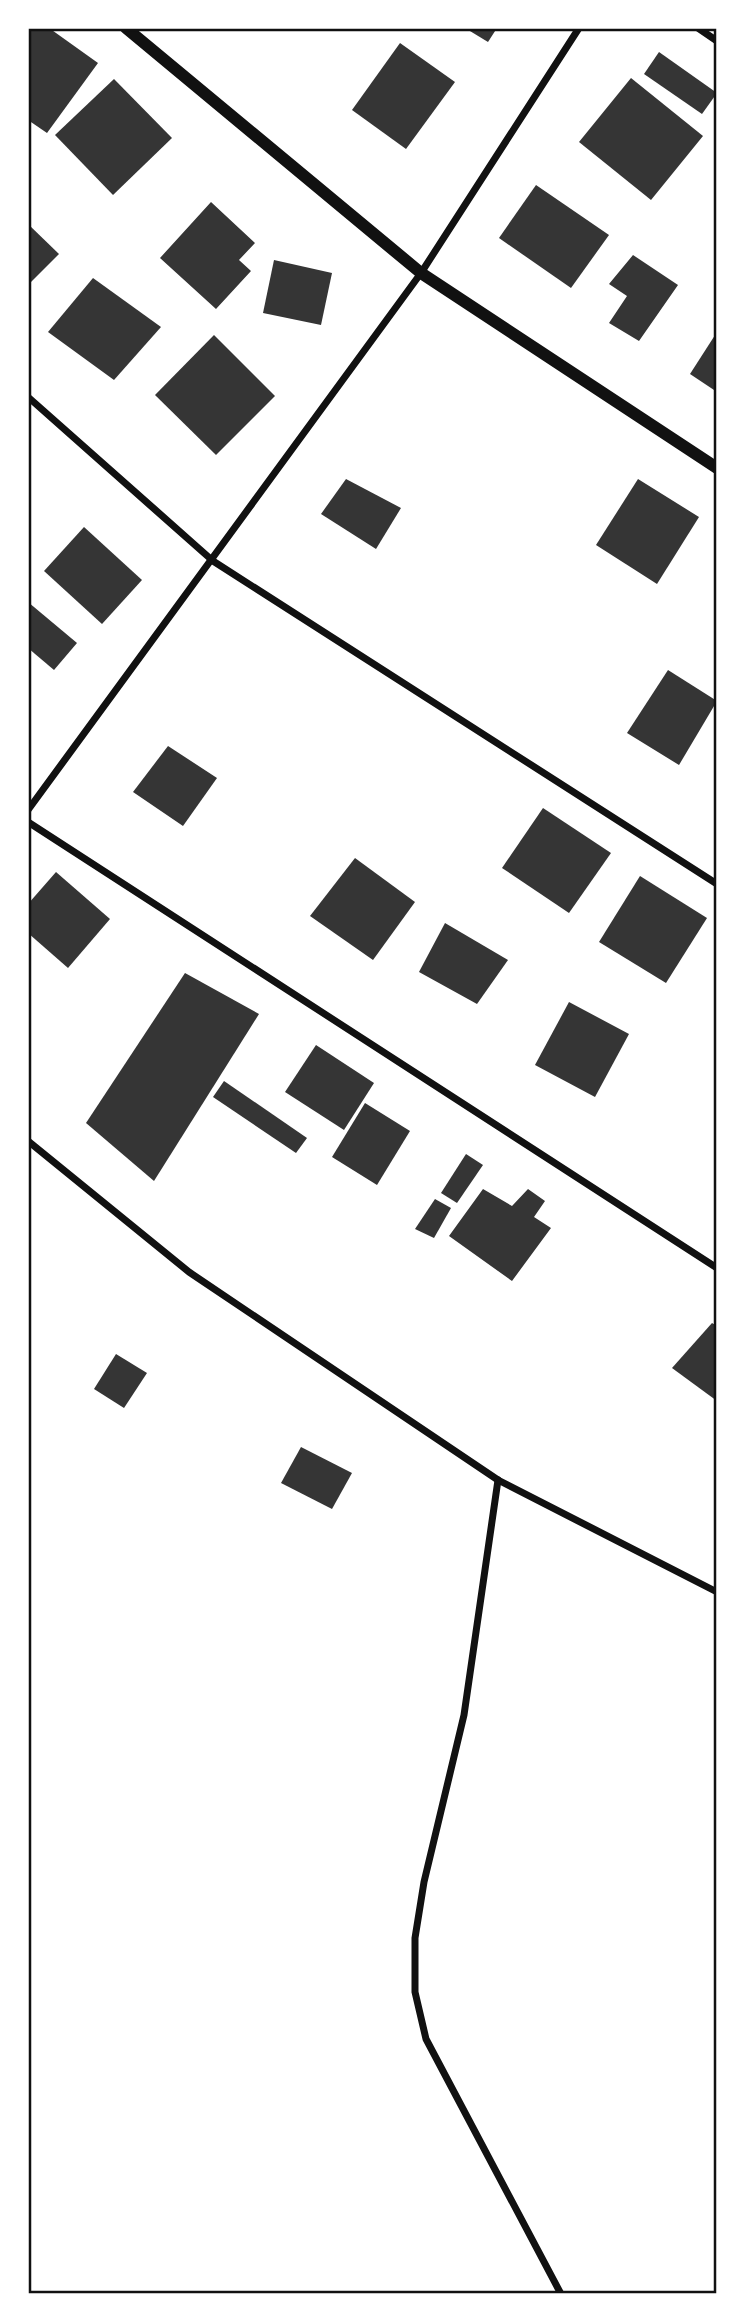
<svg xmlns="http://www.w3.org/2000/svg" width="745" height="2322" viewBox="0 0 745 2322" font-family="'Asap Condensed',sans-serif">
  <rect width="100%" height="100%" fill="#fff"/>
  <g fill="#353535">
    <polygon points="28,28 49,28 98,63 47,133 28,120"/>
    <polygon points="465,28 497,28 488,42"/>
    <polygon points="400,43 455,82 406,149 352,110"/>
    <polygon points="659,52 717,93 702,114 644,74"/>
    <polygon points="631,78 703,136 651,200 579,142"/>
    <polygon points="114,79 172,138 113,195 55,135"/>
    <polygon points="536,185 609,235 571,288 499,238"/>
    <polygon points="211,202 255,243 239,260 251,271 216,309 160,258"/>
    <polygon points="28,224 59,254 28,285"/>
    <polygon points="633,255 678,285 639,341 609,323 627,296 609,284"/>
    <polygon points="274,260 332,273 321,325 263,313"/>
    <polygon points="93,278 161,327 114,380 48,332"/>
    <polygon points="717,332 717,392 690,374"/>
    <polygon points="214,335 275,396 216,455 155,395"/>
    <polygon points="346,479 401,508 376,549 321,514"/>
    <polygon points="638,479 699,517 657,584 596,545"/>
    <polygon points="84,527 142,580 102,624 44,571"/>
    <polygon points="28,602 77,643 54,670 28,648"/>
    <polygon points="668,670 717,701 679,765 627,733"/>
    <polygon points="168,746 217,778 183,826 133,792"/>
    <polygon points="543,808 611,853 569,913 502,868"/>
    <polygon points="355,858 415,902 373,960 310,916"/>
    <polygon points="56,872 110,919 68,968 28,933 28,904"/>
    <polygon points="640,876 707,918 666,983 599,942"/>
    <polygon points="445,923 508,960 477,1004 419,972"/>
    <polygon points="185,973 259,1014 154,1181 86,1123"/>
    <polygon points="569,1002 629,1034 595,1097 535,1065"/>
    <polygon points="316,1045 374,1083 344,1130 285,1092"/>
    <polygon points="224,1081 307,1138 296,1153 213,1097"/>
    <polygon points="365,1103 410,1131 377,1185 332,1157"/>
    <polygon points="466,1154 483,1165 457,1203 441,1193"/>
    <polygon points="483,1189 512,1206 528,1189 545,1201 534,1217 551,1228 512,1281 449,1236"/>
    <polygon points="435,1199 451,1208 434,1238 415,1229"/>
    <polygon points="712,1323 717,1326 717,1401 672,1368"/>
    <polygon points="116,1354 147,1373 124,1408 94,1389"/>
    <polygon points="301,1447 352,1473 332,1509 281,1483"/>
  </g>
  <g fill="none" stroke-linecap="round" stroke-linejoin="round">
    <g stroke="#111" stroke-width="7">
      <polyline points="698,28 717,41"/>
      <polyline points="28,397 213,561 717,884"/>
      <polyline points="28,810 421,273 579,28"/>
      <polyline points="28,822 717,1268"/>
      <polyline points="28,1141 189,1272 498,1480 717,1592"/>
      <polyline points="498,1480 464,1715 424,1882 415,1938 415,1992 426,2039 561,2294"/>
    </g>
    <polyline stroke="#111" stroke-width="12" points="126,28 421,273 717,468"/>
  </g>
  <rect width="745" height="2322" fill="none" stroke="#ffffff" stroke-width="60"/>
  <rect x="30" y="30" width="685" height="2262" fill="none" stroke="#111" stroke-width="2.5"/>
</svg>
